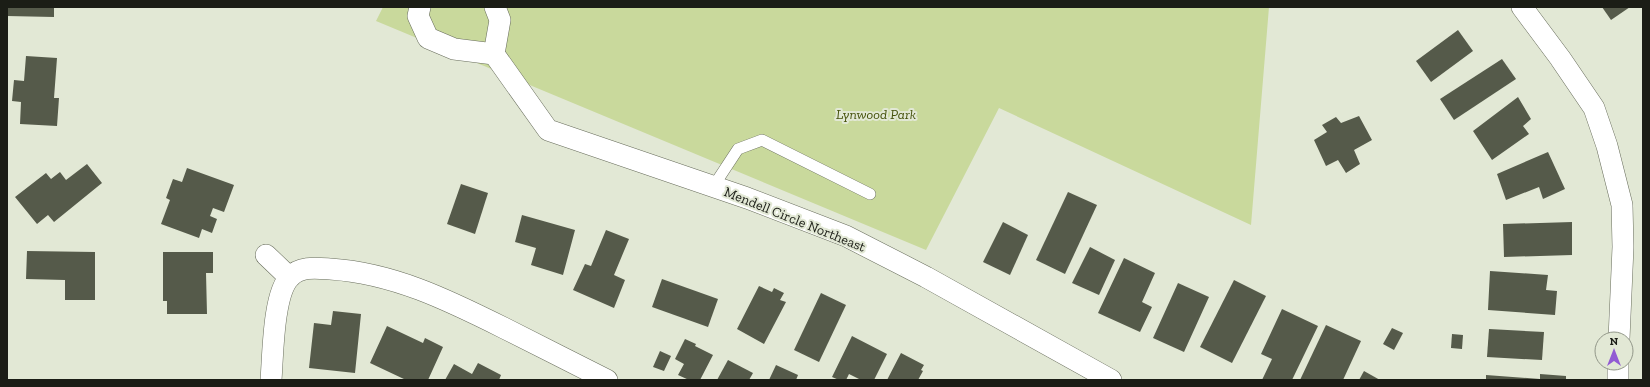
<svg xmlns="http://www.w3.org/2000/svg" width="1650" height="387" viewBox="0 0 1650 387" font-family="'Zilla Slab',serif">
  <rect width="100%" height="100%" fill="#e2e8d5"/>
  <polygon fill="#c9d99c" points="383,7 1269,7 1251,225 999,108 926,250 376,21"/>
  <g fill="#555a4a">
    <polygon points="7,7 54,7 54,17 7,16"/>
    <polygon points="1602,7 1630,7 1611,20"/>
    <polygon points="1458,30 1473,51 1431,82 1416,61"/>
    <polygon points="26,56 57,58 54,98 59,98 57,126 20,124 21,102 12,101 14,80 24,81"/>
    <polygon points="1502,59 1516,79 1454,120 1440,99"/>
    <polygon points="1518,97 1531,119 1523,126 1529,134 1492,160 1473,131"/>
    <polygon points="1359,116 1372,140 1354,150 1360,164 1346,173 1338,160 1326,166 1314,140 1327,132 1322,125 1336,117 1341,123"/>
    <polygon points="1548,152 1565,189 1543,199 1539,187 1506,200 1497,174"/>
    <polygon points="87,164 102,183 54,222 48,215 37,224 15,197 46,173 51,179 60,172 66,180"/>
    <polygon points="187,168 234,185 224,212 213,208 210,216 217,219 212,233 202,229 199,238 161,224 170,200 166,198 173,179 182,182"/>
    <polygon points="461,184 488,193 475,234 447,224"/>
    <polygon points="1068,192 1097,205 1065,274 1036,260"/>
    <polygon points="522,215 575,230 563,275 531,265 536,248 515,242"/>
    <polygon points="1003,222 1028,235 1010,275 983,262"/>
    <polygon points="1572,222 1572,255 1504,257 1503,224"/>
    <polygon points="606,230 629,239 614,275 625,280 614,308 573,290 585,264 591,266"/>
    <polygon points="1090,247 1115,260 1099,295 1072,283"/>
    <polygon points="27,251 95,252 95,300 65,300 65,280 26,279"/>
    <polygon points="163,252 213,252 213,273 206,273 207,314 167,314 167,301 163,301"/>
    <polygon points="1124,258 1155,273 1142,302 1152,307 1140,332 1098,313"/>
    <polygon points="1490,271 1548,275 1546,290 1557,291 1555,315 1488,310"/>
    <polygon points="662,279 718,299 708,327 652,307"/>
    <polygon points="1234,280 1266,296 1232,363 1200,347"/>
    <polygon points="1178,283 1209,297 1184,352 1153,338"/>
    <polygon points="759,286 772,292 774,288 784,293 780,300 786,302 764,344 737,329"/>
    <polygon points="821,293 846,305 819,362 794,350"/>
    <polygon points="1282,309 1318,326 1292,380 1262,380 1272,359 1261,354"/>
    <polygon points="333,311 361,314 355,373 309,368 314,323 331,325"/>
    <polygon points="1326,325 1361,341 1343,380 1300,380"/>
    <polygon points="387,326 423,343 425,338 443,347 428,380 406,380 370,363"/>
    <polygon points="1392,328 1403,333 1394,350 1383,344"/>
    <polygon points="1489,329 1544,332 1542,360 1487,357"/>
    <polygon points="1452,334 1463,335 1462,349 1451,348"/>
    <polygon points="852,336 887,354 874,380 861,380 849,374 846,380 839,380 832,377"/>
    <polygon points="685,339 696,344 695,346 713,355 700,380 689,380 678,375 684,364 675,359"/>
    <polygon points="660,351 671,356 664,371 653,367"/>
    <polygon points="901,353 924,365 921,370 923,371 918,380 887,380"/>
    <polygon points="728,360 753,373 749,380 717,380"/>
    <polygon points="478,363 501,375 499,380 445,380 454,364 472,374"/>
    <polygon points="776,365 798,375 796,380 769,380"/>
    <polygon points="1364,371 1380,380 1359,380"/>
    <polygon points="1540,374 1566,376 1566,380 1486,380 1486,375 1540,379"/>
  </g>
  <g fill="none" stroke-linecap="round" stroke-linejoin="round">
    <defs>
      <polyline id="lane" points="713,187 738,149 762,140 870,194"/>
      <g id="street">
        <polyline points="420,7 418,16 428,38 454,49 494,54"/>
        <polyline points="1522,7 1560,58 1594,108 1607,146 1622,205 1623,247 1619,339"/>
        <polyline points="494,54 548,130 747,198 846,236 926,277 1111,380"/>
        <polyline points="494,54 500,20 495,7"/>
        <polyline points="266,255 289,277"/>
        <path d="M271,380C273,356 273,293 290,277C300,266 316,268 330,269C393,273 448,300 504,328C538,345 573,363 607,380"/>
        <polyline points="1618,380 1618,363"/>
      </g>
    </defs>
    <use href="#lane" stroke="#686d5c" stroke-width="12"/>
    <use href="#street" stroke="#686d5c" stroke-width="22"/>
    <use href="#lane" stroke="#fff" stroke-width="11"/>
    <use href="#street" stroke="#fff" stroke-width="21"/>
  </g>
  <g text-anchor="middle" stroke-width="4" stroke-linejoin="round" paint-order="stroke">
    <g font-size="14" font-style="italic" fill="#44510a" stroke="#e2e8d5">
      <text x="876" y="119">Lynwood Park</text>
    </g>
    <g font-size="14" fill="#1b1d16" stroke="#e2e8d5">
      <text transform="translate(795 219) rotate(22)" y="5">Mendell Circle Northeast</text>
    </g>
  </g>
  <rect width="1650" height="387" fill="none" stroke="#1b1d16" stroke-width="16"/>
  <g transform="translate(1614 351)"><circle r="19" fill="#e2e8d5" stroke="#929789"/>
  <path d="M0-3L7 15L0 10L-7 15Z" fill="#925bd3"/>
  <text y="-6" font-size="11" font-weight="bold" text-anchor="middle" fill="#1b1d16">N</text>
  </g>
</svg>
